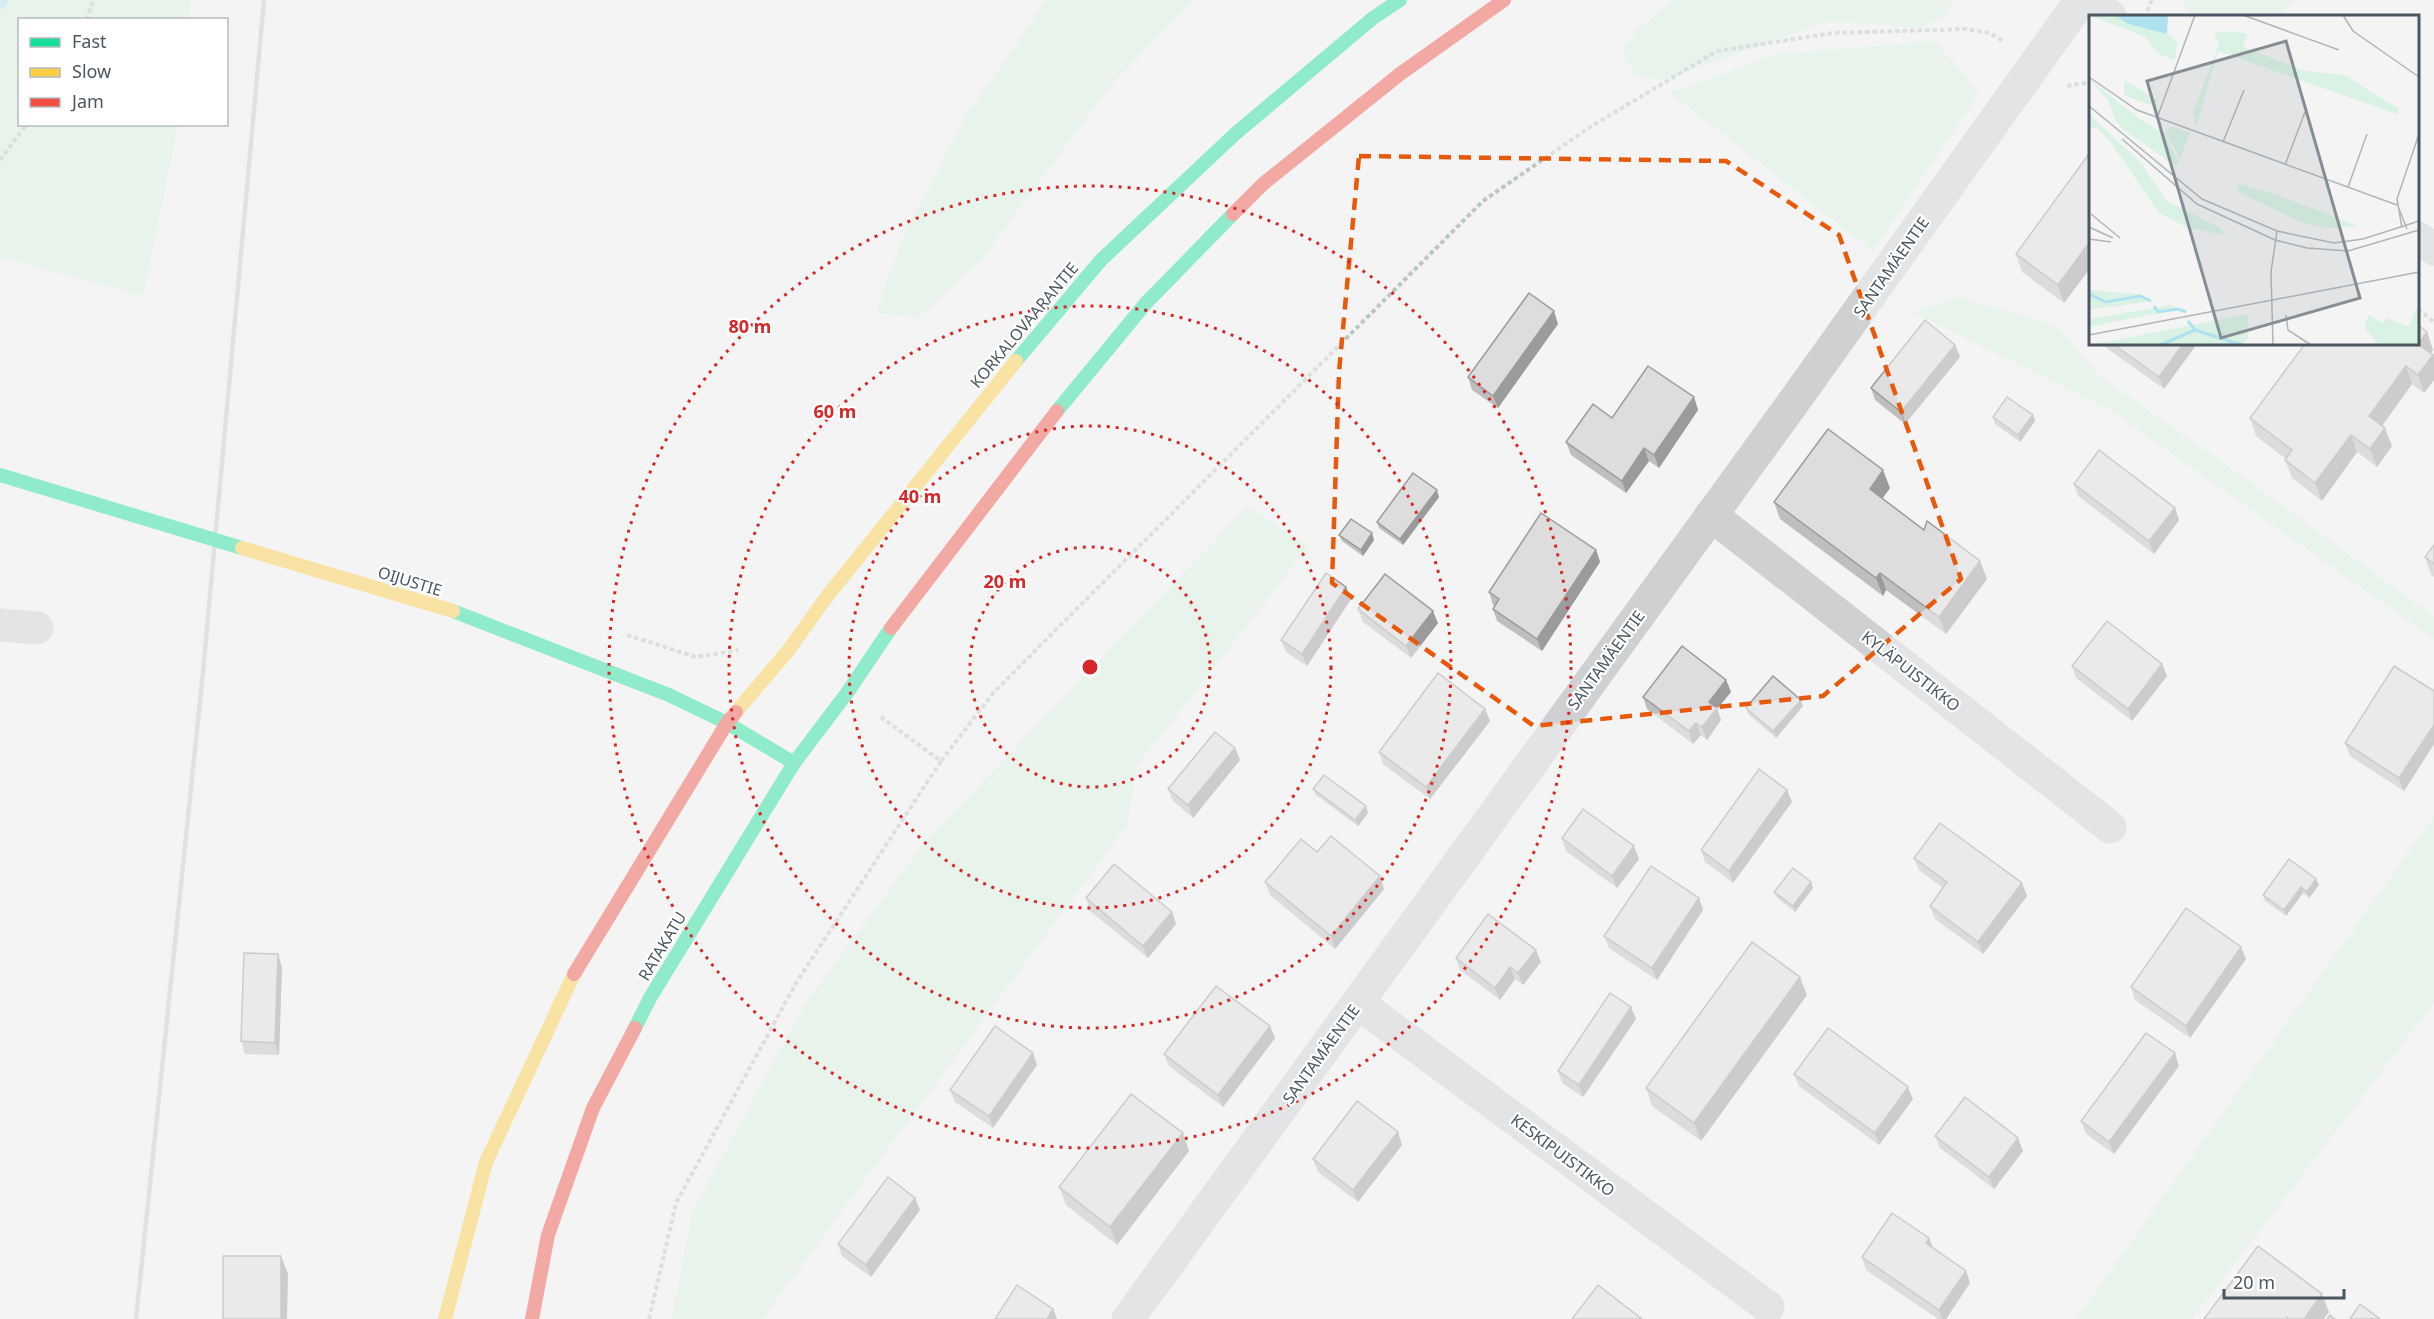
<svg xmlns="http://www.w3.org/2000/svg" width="2434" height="1319" viewBox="0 0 2434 1319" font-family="'Noto Sans',sans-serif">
  <rect width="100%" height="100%" fill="#f4f4f4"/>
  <g fill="#d9f2e3">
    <polygon points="0,0 190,0 189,19 20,20 20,124 178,125 143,296 0,257"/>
    <polygon points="1046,0 1193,0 1111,85 982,259 918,318 876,313 904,234 966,116"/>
    <polygon points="1675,0 1954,0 1943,16 1921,28 1829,21 1661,81 1634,74 1623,50 1636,30"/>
    <polygon points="2186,0 2294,0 2277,16 2195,16 2184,7"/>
    <polygon points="1936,41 1979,94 1873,251 1670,93 1779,54"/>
    <polygon points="1959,297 2056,326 2102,378 2242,476 2434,617 2434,639 2107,408 1913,312"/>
    <polygon points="1247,507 1309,546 1137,766 1127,825 762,1319 672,1319 692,1213 803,1007 923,844"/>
    <polygon points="2434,816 2434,1003 2192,1319 2076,1319"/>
  </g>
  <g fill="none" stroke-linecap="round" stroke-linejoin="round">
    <polyline stroke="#aee2f0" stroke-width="12" points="0,3 2,0"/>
    <g stroke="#bcc7c4" stroke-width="4" stroke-dasharray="4.5 3" stroke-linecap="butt">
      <polyline points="2147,11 2152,0"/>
      <polyline points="86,20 94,0"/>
      <polyline points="2067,86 2090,82"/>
      <polyline points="0,160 27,124"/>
      <polyline points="2418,309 2434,322"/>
      <polyline points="627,635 696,657 738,650"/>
      <polyline points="941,761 994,692 1483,201 1587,129 1717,51 1833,33 1966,29 1990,33 2004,42"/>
      <polyline points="649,1319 676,1203 796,983 941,761 878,715"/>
    </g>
    <g stroke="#ced0d2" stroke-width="33">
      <polyline points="2087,0 2110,16"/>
      <polyline points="2418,238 2434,249"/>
      <polyline points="1711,515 2110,827"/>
      <polyline points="0,625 37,628"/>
      <polyline points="1358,1003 1768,1307"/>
      <polyline points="1128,1319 1795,400 2081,0"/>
    </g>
    <g stroke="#16e098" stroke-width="14">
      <polyline points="1016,361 1101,260 1235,134 1373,18 1400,0"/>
      <polyline points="1057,411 1146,303 1233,214"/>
      <polyline points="453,611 669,695 727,723 794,763"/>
      <polyline points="635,1028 650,998 794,763 847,693 891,628"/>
    </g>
    <g stroke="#ffcf43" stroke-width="14">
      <polyline points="736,712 787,652 825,599 1016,361"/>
      <polyline points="445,1319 486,1162 574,974"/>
    </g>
    <g stroke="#f24e42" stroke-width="14">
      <polyline points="1233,214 1263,184 1400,74 1504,0"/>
      <polyline points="891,628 1057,411"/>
      <polyline points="574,974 727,723 736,712"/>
      <polyline points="532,1319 548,1235 593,1108 635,1028"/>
    </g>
    <polyline stroke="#c9cacc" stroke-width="4.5" points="136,1319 203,672 264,0"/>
    <polyline stroke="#16e098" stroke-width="14" points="0,475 242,548"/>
    <polyline stroke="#ffcf43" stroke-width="14" points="242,548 453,611"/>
  </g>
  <g fill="#bebebf">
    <polygon points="2091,151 2091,267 2064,303 2022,272 2016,254"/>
    <polygon points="1558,324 1498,408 1472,390 1468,377"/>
    <polygon points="2427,332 2433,350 2431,353 2433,355 2434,358 2434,380 2424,393 2412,384 2382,426 2392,446 2377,467 2357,452 2322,501 2292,478 2285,460 2286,459 2256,436 2250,418"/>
    <polygon points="2101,344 2197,344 2164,389"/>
    <polygon points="1955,345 1960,357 1905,424 1875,400 1871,388"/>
    <polygon points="1694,397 1698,410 1659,468 1649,461 1626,493 1571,455 1566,442 1612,418"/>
    <polygon points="1993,417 2035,421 2020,442 1995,424"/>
    <polygon points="2074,484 2179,520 2154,554 2078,496"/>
    <polygon points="1890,488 1882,499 1987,579 1946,634 1886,590 1883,596 1780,519 1774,502"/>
    <polygon points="1439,497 1403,545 1379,528 1377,522"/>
    <polygon points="1339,535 1374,540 1363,556 1342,541"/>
    <polygon points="2434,545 2434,577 2431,575 2425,557"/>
    <polygon points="1596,550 1600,562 1542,651 1497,621 1493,609 1495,606 1493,605 1489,592"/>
    <polygon points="1346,587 1351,599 1307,666 1286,652 1281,640"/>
    <polygon points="1358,609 1438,623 1411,658 1363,622"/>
    <polygon points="2162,664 2167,676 2132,721 2076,678 2072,666"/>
    <polygon points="1726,680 1731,692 1717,709 1721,720 1707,740 1701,735 1693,744 1647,709 1643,697"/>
    <polygon points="2434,691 2434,744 2404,791 2350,756 2345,743"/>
    <polygon points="1803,706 1776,738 1748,714 1746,708"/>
    <polygon points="1485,709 1490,721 1430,799 1383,764 1379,752"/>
    <polygon points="1235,748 1240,760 1193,818 1173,801 1168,789"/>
    <polygon points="1313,789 1368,813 1358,826 1316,795"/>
    <polygon points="1787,790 1792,802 1733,883 1705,862 1701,850"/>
    <polygon points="1562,838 1639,859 1617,888 1566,851"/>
    <polygon points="1317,852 1384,889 1335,949 1270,895 1265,882"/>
    <polygon points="1914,858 2027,896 1983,954 1935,919 1930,906 1943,888 1919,870"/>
    <polygon points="2316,879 2319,885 2309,898 2303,893 2286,916 2265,901 2263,895"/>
    <polygon points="1811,882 1813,888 1795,912 1777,898 1774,892"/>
    <polygon points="1086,898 1172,912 1176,924 1148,958 1090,911"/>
    <polygon points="1699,898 1703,910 1657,980 1609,948 1604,936"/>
    <polygon points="2241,947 2246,959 2190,1038 2135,1000 2131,987"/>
    <polygon points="1456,958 1541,962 1523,985 1515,979 1500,1000 1460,970"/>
    <polygon points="282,967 279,1055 245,1054 241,1041"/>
    <polygon points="1807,995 1701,1141 1652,1106 1646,1088"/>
    <polygon points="1631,1007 1636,1019 1583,1097 1562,1083 1558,1071"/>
    <polygon points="1275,1038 1223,1107 1169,1066 1164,1054"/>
    <polygon points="1037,1065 993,1128 955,1102 950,1090"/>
    <polygon points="2179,1066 2114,1154 2086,1134 2081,1121"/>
    <polygon points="1794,1074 1913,1099 1879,1145 1799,1086"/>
    <polygon points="1935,1136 2023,1151 1994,1189 1940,1148"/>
    <polygon points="1402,1145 1358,1202 1318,1172 1313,1159"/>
    <polygon points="1189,1151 1117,1245 1066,1205 1059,1187"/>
    <polygon points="920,1210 871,1277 842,1256 838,1244"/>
    <polygon points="1929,1238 1933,1248 1966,1271 1970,1283 1946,1319 1938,1319 1866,1270 1862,1257"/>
  </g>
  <g fill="#9b9b9b">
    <polygon points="2091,240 2091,267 2064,303 2058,285"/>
    <polygon points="1554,311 1558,324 1498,408 1493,396"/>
    <polygon points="2427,332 2433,350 2424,361 2418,344"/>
    <polygon points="2183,344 2197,344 2164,389 2159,377"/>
    <polygon points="1955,345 1960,357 1905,424 1901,412"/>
    <polygon points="2433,355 2434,358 2434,380 2424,393 2418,375"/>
    <polygon points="2406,366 2412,384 2376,434 2369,416"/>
    <polygon points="1694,397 1698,410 1659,468 1654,455"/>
    <polygon points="2033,415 2035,421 2020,442 2018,435"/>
    <polygon points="2385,428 2392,446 2377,467 2370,449"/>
    <polygon points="2351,435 2357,452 2322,501 2315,483"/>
    <polygon points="1644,448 1649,461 1626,493 1622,481"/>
    <polygon points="1883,470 1890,488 1876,507 1870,489"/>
    <polygon points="1437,490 1439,497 1403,545 1400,539"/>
    <polygon points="2175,508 2179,520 2154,554 2149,541"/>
    <polygon points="1372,533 1374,540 1363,556 1361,550"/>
    <polygon points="1596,550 1600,562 1542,651 1537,639"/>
    <polygon points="1980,561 1987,579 1946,634 1939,617"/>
    <polygon points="1880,573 1886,590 1883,596 1876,578"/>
    <polygon points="1346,587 1351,599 1307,666 1302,654"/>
    <polygon points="1433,611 1438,623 1411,658 1406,646"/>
    <polygon points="2162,664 2167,676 2132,721 2128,709"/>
    <polygon points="1726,680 1731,692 1717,709 1721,720 1707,740 1702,727 1709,702"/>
    <polygon points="1801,700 1803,706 1776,738 1773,731"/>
    <polygon points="1485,709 1490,721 1430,799 1426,787"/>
    <polygon points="1696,723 1701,735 1693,744 1689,731"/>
    <polygon points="2434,725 2434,744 2404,791 2399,778"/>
    <polygon points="1235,748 1240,760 1193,818 1188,805"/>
    <polygon points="1787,790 1792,802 1733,883 1729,871"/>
    <polygon points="1366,806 1368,813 1358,826 1355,820"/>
    <polygon points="1634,846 1639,859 1617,888 1612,876"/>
    <polygon points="1380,876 1384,889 1335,949 1331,936"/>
    <polygon points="2316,879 2319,885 2309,898 2307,892"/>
    <polygon points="1811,882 1813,888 1795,912 1793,906"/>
    <polygon points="2022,883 2027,896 1983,954 1978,942"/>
    <polygon points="2301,887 2303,893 2286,916 2284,910"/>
    <polygon points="1699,898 1703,910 1657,980 1652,968"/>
    <polygon points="1172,912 1176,924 1148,958 1143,946"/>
    <polygon points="2241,947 2246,959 2190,1038 2186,1026"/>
    <polygon points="1536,950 1541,962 1523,985 1518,973"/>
    <polygon points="278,954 282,967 279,1055 275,1043"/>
    <polygon points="1510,967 1515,979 1500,1000 1495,988"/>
    <polygon points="1800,977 1807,995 1701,1141 1694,1123"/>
    <polygon points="1631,1007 1636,1019 1583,1097 1579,1085"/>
    <polygon points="1270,1026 1275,1038 1223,1107 1218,1095"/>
    <polygon points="1033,1053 1037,1065 993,1128 989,1116"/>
    <polygon points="2175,1053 2179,1066 2114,1154 2109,1142"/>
    <polygon points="1908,1087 1913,1099 1879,1145 1875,1133"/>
    <polygon points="1398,1132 1402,1145 1358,1202 1353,1190"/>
    <polygon points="1183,1133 1189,1151 1117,1245 1110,1227"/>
    <polygon points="2018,1138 2023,1151 1994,1189 1989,1177"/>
    <polygon points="915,1198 920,1210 871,1277 866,1265"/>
    <polygon points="1929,1238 1934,1251 1926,1243"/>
    <polygon points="281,1256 288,1274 287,1319 281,1319"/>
    <polygon points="1966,1271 1970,1283 1946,1319 1942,1319 1939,1310"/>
    <polygon points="2322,1294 2329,1312 2324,1319 2304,1319"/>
    <polygon points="1053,1309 1057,1319 1047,1319"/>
  </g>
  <g fill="#ddddde" stroke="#9b9b9b" stroke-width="1.5">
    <polygon points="2091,151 2091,240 2058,285 2016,254"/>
    <polygon points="1529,293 1554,311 1493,396 1468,377"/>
    <polygon points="1925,320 1955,345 1901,412 1871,388"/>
    <polygon points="2418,325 2427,332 2418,344 2433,355 2418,375 2406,366 2369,416 2385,428 2370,449 2351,435 2315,483 2285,460 2292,450 2250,418 2305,344 2418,344"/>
    <polygon points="2113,344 2183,344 2159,377"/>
    <polygon points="1648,366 1694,397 1654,455 1644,448 1622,481 1566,442 1593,404 1612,418"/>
    <polygon points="2007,397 2033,415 2018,435 1993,417"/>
    <polygon points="1828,429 1883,470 1870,489 1924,530 1927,521 1980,561 1939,617 1880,573 1876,578 1774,502"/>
    <polygon points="2099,450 2175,508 2149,541 2074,484"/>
    <polygon points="1413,473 1437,490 1400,539 1377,522"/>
    <polygon points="1541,513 1596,550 1537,639 1493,609 1499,599 1489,592"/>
    <polygon points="1351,519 1372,533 1361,550 1339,535"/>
    <polygon points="2434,545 2434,564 2425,557"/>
    <polygon points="1326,573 1346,587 1302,654 1281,640"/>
    <polygon points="1385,574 1433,611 1406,646 1358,609"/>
    <polygon points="2107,621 2162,664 2128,709 2072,666"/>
    <polygon points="1682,646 1726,680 1709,702 1717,708 1702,727 1696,723 1689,731 1643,697"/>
    <polygon points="2394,666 2434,691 2434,725 2399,778 2345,743"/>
    <polygon points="1438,673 1485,709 1426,787 1379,752"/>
    <polygon points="1773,676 1801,700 1773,731 1746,708"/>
    <polygon points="1215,732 1235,748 1188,805 1168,789"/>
    <polygon points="1759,769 1787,790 1729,871 1701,850"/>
    <polygon points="1324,775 1366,806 1355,820 1313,789"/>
    <polygon points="1583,809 1634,846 1612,876 1562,838"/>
    <polygon points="1940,823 2022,883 1978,942 1930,906 1947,882 1914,858"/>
    <polygon points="1331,836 1380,876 1331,936 1265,882 1301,839 1317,852"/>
    <polygon points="2289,859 2316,879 2307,892 2301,887 2284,910 2263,895"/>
    <polygon points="1114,864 1172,912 1143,946 1086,898"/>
    <polygon points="1651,866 1699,898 1652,968 1604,936"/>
    <polygon points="1793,868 1811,882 1793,906 1774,892"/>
    <polygon points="2186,908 2241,947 2186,1026 2131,987"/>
    <polygon points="1488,914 1536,950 1518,973 1510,967 1495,988 1456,958"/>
    <polygon points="1752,942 1800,977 1694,1123 1646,1088"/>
    <polygon points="244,953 278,954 275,1043 241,1041"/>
    <polygon points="1216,986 1270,1026 1218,1095 1164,1054"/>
    <polygon points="1610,993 1631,1007 1579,1085 1558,1071"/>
    <polygon points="995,1026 1033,1053 989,1116 950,1090"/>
    <polygon points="1828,1028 1908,1087 1875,1133 1794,1074"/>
    <polygon points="2146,1033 2175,1053 2109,1142 2081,1121"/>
    <polygon points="1131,1094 1183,1133 1110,1227 1059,1187"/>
    <polygon points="1965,1097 2018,1138 1989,1177 1935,1136"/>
    <polygon points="1357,1101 1398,1132 1353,1190 1313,1159"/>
    <polygon points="888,1177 915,1198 866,1265 838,1244"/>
    <polygon points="1892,1213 1929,1238 1926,1243 1966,1271 1939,1310 1862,1257"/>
    <polygon points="2258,1246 2322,1294 2304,1319 2289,1319 2287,1317 2286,1319 2204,1319"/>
    <rect x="223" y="1256" width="58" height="63"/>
    <polygon points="1017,1285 1053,1309 1047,1319 995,1319"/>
    <polygon points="1598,1285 1642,1319 1572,1319"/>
    <polygon points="2360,1304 2380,1319 2350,1319"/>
    <polygon points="2330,1315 2335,1319 2327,1319"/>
  </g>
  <path d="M0 0H2434V1319H0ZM1359,156L1726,161L1839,235L1961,579L1823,696L1534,726L1332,583L1339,372Z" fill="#f4f4f4" fill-opacity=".55" fill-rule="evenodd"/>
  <path fill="none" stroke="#e8590c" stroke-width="4.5" stroke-dasharray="12 8" stroke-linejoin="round" d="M1359,156L1726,161L1839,235L1961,579L1823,696L1534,726L1332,583L1339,372Z"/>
  <g fill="none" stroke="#d62828" stroke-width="3" stroke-dasharray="3 6">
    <circle cx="1090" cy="667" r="120"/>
    <circle cx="1090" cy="667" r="241"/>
    <circle cx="1090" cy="667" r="361"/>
    <circle cx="1090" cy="667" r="481"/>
  </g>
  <g text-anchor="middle" stroke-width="4.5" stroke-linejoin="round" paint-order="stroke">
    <g font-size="16" fill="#4a5661" stroke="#fff">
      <text transform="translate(1891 267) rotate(-55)" y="6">SANTAMÄENTIE</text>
      <text transform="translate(1024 325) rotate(-50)" y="6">KORKALOVAARANTIE</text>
      <text transform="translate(410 581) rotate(17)" y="6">OIJUSTIE</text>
      <text transform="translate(1606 660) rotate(-54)" y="6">SANTAMÄENTIE</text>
      <text transform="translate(1911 671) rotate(38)" y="6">KYLÄPUISTIKKO</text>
      <text transform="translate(662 946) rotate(-59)" y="6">RATAKATU</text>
      <text transform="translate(1321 1054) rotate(-54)" y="6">SANTAMÄENTIE</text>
      <text transform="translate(1563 1155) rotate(37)" y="6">KESKIPUISTIKKO</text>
    </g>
  </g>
  <g transform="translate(2089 15)">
    <rect width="330" height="330" fill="#f4f4f4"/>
    <path d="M0,0H26L39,9L78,19L88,26L86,45L70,39L56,22ZM144,16L158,19L154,32L216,56L255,60L310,94L308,99L129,36L107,112L104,96L130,29L125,18ZM0,64L52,105L75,118L90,148L85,150L34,114L27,106L19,85ZM35,65L69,85L66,92L35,80ZM0,99L51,147L77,185L129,212L138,221L97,212L70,198L21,126L8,113L0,112ZM82,111L101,118L91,144L77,118ZM150,169L185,179L269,211L239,213L214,208L147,176ZM0,275L49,279L64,286L0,295ZM83,290L89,294L0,312V304ZM326,295H330V330H290L276,313L279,300L294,308L298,303L320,312ZM159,299V323L153,330H2Z" fill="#d9f2e3"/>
    <path d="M26,0H79L78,19L39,9Z" fill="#aee2f0"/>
    <path fill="none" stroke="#aee2f0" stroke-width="3" d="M0,279L17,287L51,281L62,286M65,291L69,297L89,294L97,297M99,306L106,315L153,330M71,330L106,315"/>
    <path fill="none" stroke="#b0b5b9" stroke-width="1.5" d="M154,0L250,35M254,0L264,16L330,62M0,62L48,95L308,190M0,91L113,184L188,216M68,103L106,0M33,124L108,189L186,225M134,127L155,75M196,150L216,97M259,172L278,119M309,191L318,214M2,199L31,223M0,212L24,223M313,213L308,184L330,119M0,224L22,227M186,225L218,233L259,236L330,215M197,300L199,315L222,330M0,320L330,257M184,330L182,257L188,216L245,228L274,224L330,206"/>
    <path fill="#868d94" fill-opacity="0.15" stroke="#868d94" stroke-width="3" d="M197,26L271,283L132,323L58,66Z"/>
    <rect width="330" height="330" fill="none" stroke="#4a5661" stroke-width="3"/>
  </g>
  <circle cx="1090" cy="667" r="9" fill="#d62828" stroke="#fff" stroke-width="3"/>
  <g font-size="18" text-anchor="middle" font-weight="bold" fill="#d62828" stroke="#fff" stroke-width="4.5" stroke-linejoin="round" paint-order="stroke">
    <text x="750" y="333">80 m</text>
    <text x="835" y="418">60 m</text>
    <text x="920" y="503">40 m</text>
    <text x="1005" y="588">20 m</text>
  </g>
  <rect x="18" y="18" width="210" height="108" fill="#ffffff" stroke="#b7bbc0" stroke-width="1.5"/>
  <rect x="30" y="38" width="30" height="9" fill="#16e098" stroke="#b7bbc0" stroke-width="1.5"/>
  <text x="72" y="48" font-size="18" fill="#4a5661">Fast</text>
  <rect x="30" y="68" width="30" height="9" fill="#ffcf43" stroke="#b7bbc0" stroke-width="1.5"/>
  <text x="72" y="78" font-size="18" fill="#4a5661">Slow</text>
  <rect x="30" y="98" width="30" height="9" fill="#f24e42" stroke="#b7bbc0" stroke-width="1.5"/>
  <text x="72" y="108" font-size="18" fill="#4a5661">Jam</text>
  <path d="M2224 1289v9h120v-9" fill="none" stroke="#4a5661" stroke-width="3"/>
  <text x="2233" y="1289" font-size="18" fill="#4a5661" stroke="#ffffff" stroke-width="4.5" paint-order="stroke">20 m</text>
</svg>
